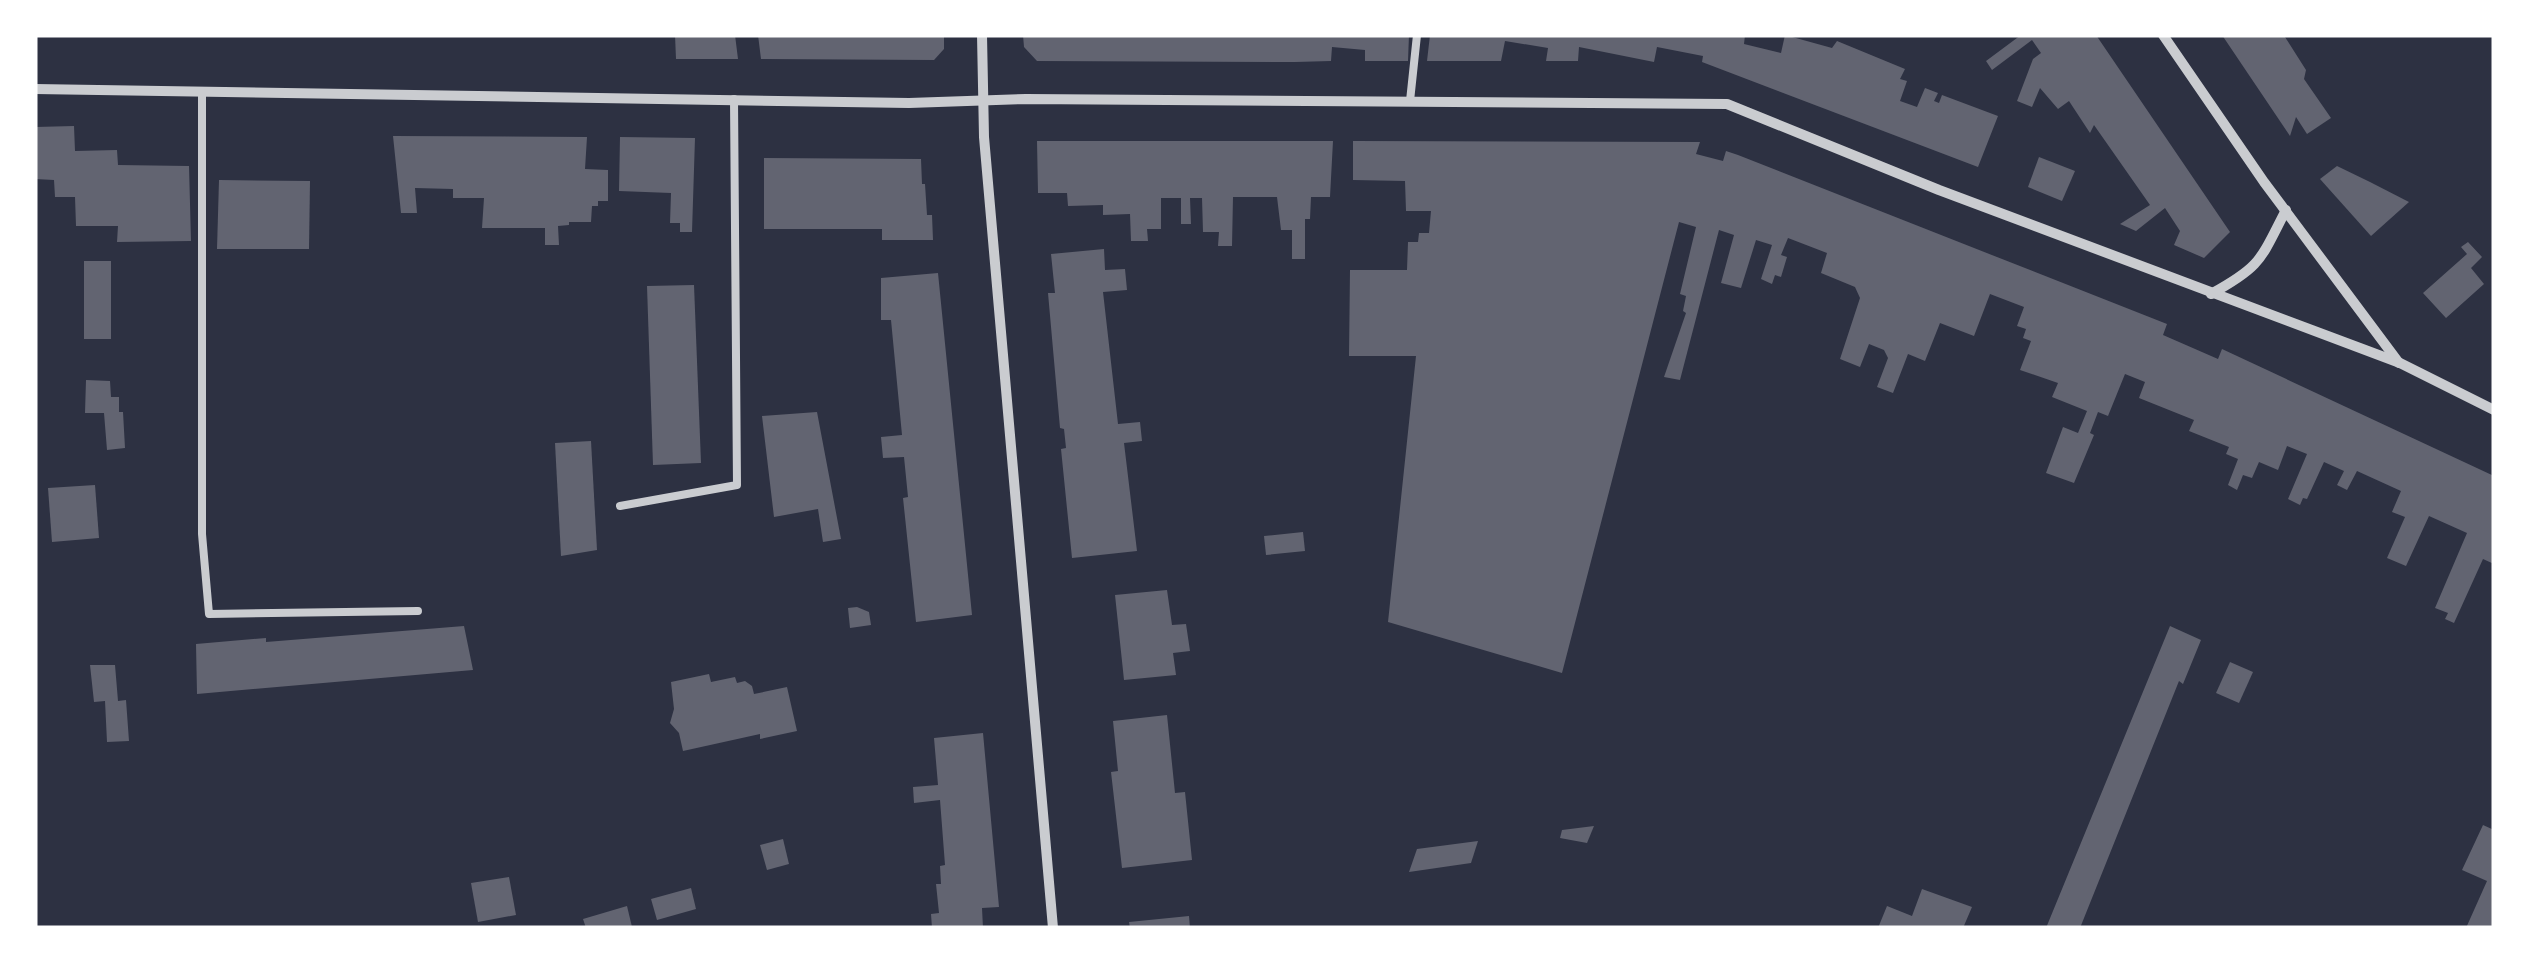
<svg xmlns="http://www.w3.org/2000/svg" width="2529" height="963" viewBox="0 0 2529 963" font-family="Rubik,sans-serif">
  <rect width="100%" height="100%" fill="#2d3142"/>
  <g fill="#626471">
    <polygon points="675,35 735,35 738,59 676,59"/>
    <polygon points="758,35 944,35 944,49 934,60 761,59"/>
    <polygon points="1023,35 1409,35 1408,61 1365,61 1365,50 1332,47 1331,61 1295,62 1037,61 1024,47"/>
    <polygon points="1430,35 1745,35 1744,44 1781,53 1785,35 1832,48 1837,41 1905,69 1900,79 1907,81 1900,101 1917,107 1925,88 1938,93 1934,101 1939,103 1942,95 1998,116 1978,167 1702,62 1703,56 1657,47 1654,62 1579,47 1578,61 1546,61 1548,48 1505,41 1501,61 1427,61"/>
    <polygon points="2021,35 2096,35 2230,232 2204,258 2174,245 2180,231 2165,208 2136,231 2120,224 2150,205 2094,125 2090,133 2069,101 2058,109 2040,88 2032,107 2017,101 2033,59 2041,53 2032,40 1992,70 1986,61"/>
    <polygon points="2222,35 2289,35 2285,37 2306,70 2304,79 2331,118 2307,134 2296,117 2290,136"/>
    <polygon points="74,126 75,151 117,150 118,165 189,166 191,241 117,242 118,226 76,226 75,197 55,197 54,180 35,179 35,127"/>
    <polygon points="393,136 587,137 585,169 608,170 608,201 598,201 598,206 592,206 591,222 569,222 569,225 558,226 559,245 545,245 545,228 482,228 484,198 453,198 453,189 415,188 417,213 401,213"/>
    <polygon points="620,137 695,138 692,232 680,232 680,223 670,223 671,193 619,191"/>
    <polygon points="1037,141 1333,141 1330,197 1311,197 1310,219 1305,219 1305,259 1292,259 1292,230 1281,230 1277,197 1233,197 1232,246 1218,246 1219,232 1203,232 1202,198 1190,198 1191,224 1181,224 1181,198 1161,198 1161,229 1147,229 1148,241 1131,241 1130,214 1103,215 1103,205 1068,206 1067,193 1038,193"/>
    <polygon points="1353,141 1700,142 1696,154 1723,161 1726,151 1738,155 2167,324 2163,335 2218,359 2222,349 2494,476 2494,564 2483,559 2454,623 2445,619 2448,613 2435,608 2467,533 2429,516 2406,566 2387,558 2405,517 2392,512 2401,491 2357,471 2347,490 2337,485 2344,471 2324,462 2307,499 2303,498 2300,505 2288,499 2307,454 2287,446 2278,470 2259,462 2252,478 2243,475 2237,490 2228,485 2238,459 2226,454 2229,447 2189,431 2194,420 2139,398 2145,382 2125,374 2108,416 2098,412 2090,433 2094,435 2074,483 2046,473 2063,427 2078,433 2087,411 2052,397 2058,383 2020,370 2031,341 2023,338 2026,329 2017,326 2024,307 1990,294 1974,336 1940,323 1925,361 1908,354 1893,393 1877,387 1888,358 1884,350 1869,344 1860,367 1840,359 1860,298 1855,287 1821,273 1827,253 1788,238 1781,255 1787,257 1781,277 1775,275 1772,284 1761,279 1772,245 1756,240 1741,288 1721,283 1734,235 1719,230 1680,380 1664,377 1686,313 1683,311 1686,296 1680,294 1696,227 1679,222 1562,673 1388,622 1416,356 1349,356 1350,270 1407,270 1408,242 1418,242 1419,233 1429,233 1431,211 1406,211 1405,181 1353,180"/>
    <polygon points="2039,157 2075,171 2062,201 2028,187"/>
    <polygon points="764,158 921,159 922,184 925,184 927,215 932,215 933,240 882,240 882,229 764,229"/>
    <polygon points="2337,166 2370,182 2409,202 2371,236 2320,179"/>
    <polygon points="219,180 310,181 309,249 217,249"/>
    <polygon points="2468,242 2482,257 2471,268 2484,284 2446,318 2423,293 2467,254 2461,247"/>
    <polygon points="1104,249 1105,270 1125,269 1127,290 1103,292 1118,424 1140,422 1142,441 1124,443 1137,551 1072,558 1061,449 1066,448 1064,429 1060,428 1048,293 1055,293 1051,254"/>
    <rect x="84" y="261" width="27" height="78"/>
    <polygon points="938,273 972,615 916,622 903,498 908,497 904,457 883,458 881,437 902,435 891,320 881,320 881,278"/>
    <polygon points="694,285 701,463 653,465 647,286"/>
    <polygon points="86,380 110,381 111,397 119,397 119,412 123,412 125,448 107,450 104,413 85,413"/>
    <polygon points="817,412 841,539 823,542 818,509 774,517 762,416"/>
    <polygon points="591,441 597,550 561,556 555,443"/>
    <polygon points="95,485 99,538 52,542 48,488"/>
    <polygon points="1303,532 1305,551 1266,555 1264,536"/>
    <polygon points="1167,590 1172,625 1186,624 1190,651 1173,653 1176,675 1124,680 1115,595"/>
    <polygon points="857,607 869,612 871,625 850,628 848,608"/>
    <polygon points="464,626 473,670 197,694 196,644 266,638 266,642"/>
    <polygon points="2170,626 2201,640 2183,684 2179,681 2080,928 2046,928"/>
    <polygon points="2230,662 2253,672 2239,703 2216,693"/>
    <polygon points="90,665 115,665 118,701 126,700 129,741 107,742 105,701 94,702"/>
    <polygon points="709,674 711,682 735,677 737,683 745,681 752,686 754,694 787,687 797,731 760,739 760,734 683,751 679,733 670,723 674,709 671,682"/>
    <polygon points="1167,715 1175,793 1185,792 1192,860 1122,868 1111,772 1118,771 1113,721"/>
    <polygon points="983,733 999,907 982,908 983,928 932,928 931,914 939,913 936,884 941,884 940,866 945,865 940,800 914,803 913,787 938,785 934,738"/>
    <polygon points="2483,825 2494,830 2494,928 2466,928 2487,881 2462,870"/>
    <polygon points="1594,826 1587,843 1560,838 1562,830"/>
    <polygon points="783,839 789,864 767,870 760,845"/>
    <polygon points="1478,841 1471,863 1409,872 1417,849"/>
    <polygon points="509,877 516,915 478,922 471,883"/>
    <polygon points="691,888 696,909 657,920 651,899"/>
    <polygon points="1922,889 1972,907 1963,928 1878,928 1887,906 1912,916"/>
    <polygon points="627,906 632,927 586,928 583,919"/>
    <polygon points="1189,916 1190,928 1130,928 1129,922"/>
  </g>
  <g fill="none" stroke-linecap="round" stroke-linejoin="round">
    <g stroke="#caccd0" stroke-width="8">
      <polyline points="202,91 202,534 209,614 418,611"/>
      <polyline points="1410,101 1417,35"/>
      <polyline points="620,506 737,485 734,99"/>
    </g>
    <g stroke="#caccd0" stroke-width="10">
      <polyline points="982,35 984,137 1053,928"/>
      <polyline points="2163,35 2264,182 2399,363"/>
      <polyline points="35,89 909,103 1026,99 1727,104 1939,190 2400,363 2494,410"/>
      <path d="M2211,294C2262,266 2260,260 2286,210"/>
    </g>
  </g>
  <rect width="2529" height="963" fill="none" stroke="#ffffff" stroke-width="75"/>
</svg>
